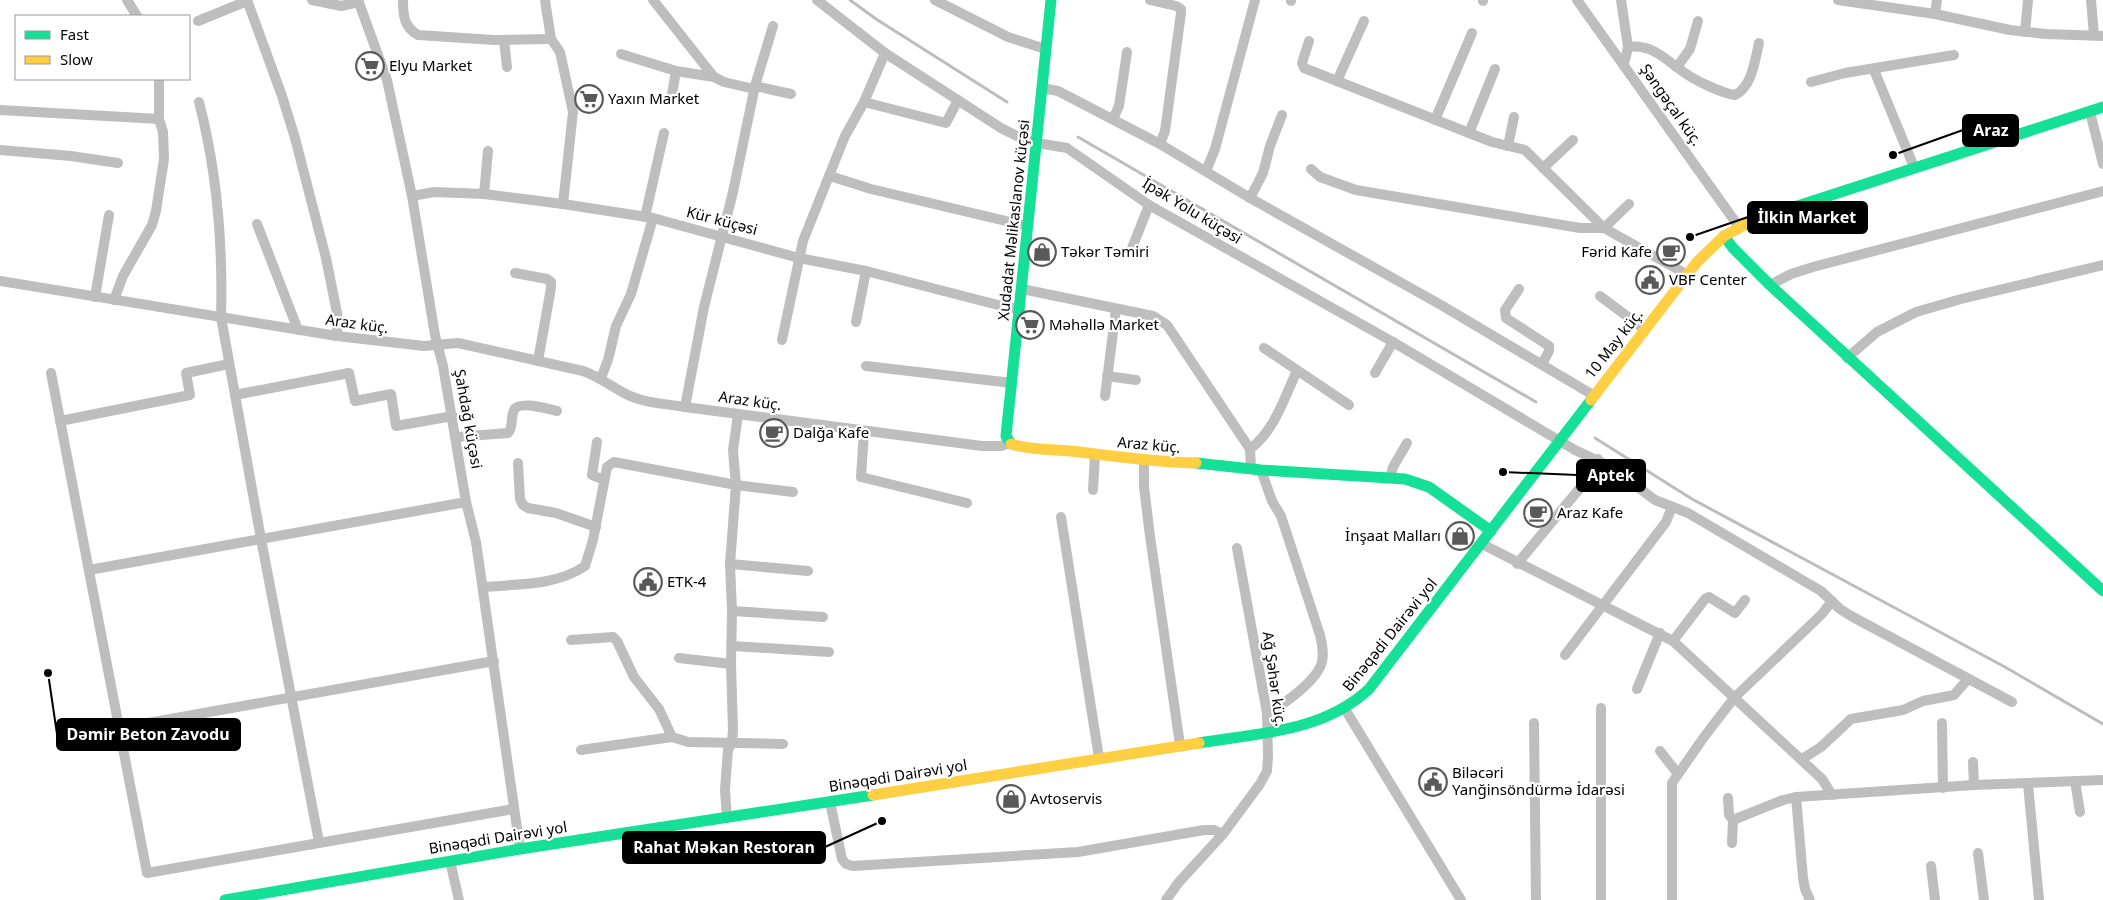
<svg xmlns="http://www.w3.org/2000/svg" width="2103" height="900" viewBox="0 0 2103 900" font-family="'Noto Sans',sans-serif">
  <rect width="100%" height="100%" fill="#fff"/>
  <g fill="none" stroke-linecap="round" stroke-linejoin="round">
    <g stroke="#bdbdbd" stroke-width="3">
      <polyline points="850,0 876,19 1007,102"/>
      <polyline points="1078,137 1536,402"/>
      <polyline points="1595,438 1692,499 2005,667 2103,724"/>
    </g>
    <g stroke="#bebebe" stroke-width="10">
      <polyline points="127,0 137,16"/>
      <polyline points="247,0 282,96 295,138 326,258 337,313 337,336"/>
      <polyline points="312,0 341,6 359,2"/>
      <polyline points="358,0 387,80 412,196 435,335 443,366 466,502 476,542 520,849"/>
      <path d="M403,0C403,16 404,27 418,35L494,40L551,39"/>
      <polyline points="545,0 551,39 560,52 573,112 563,204"/>
      <polyline points="653,0 714,77 724,82 754,89"/>
      <polyline points="817,0 885,53 1001,128 1017,136 1037,143 1067,148 1149,205 1393,342 1575,450 1611,467 1655,500 1688,513 1821,591 1840,609 1851,616 2012,702"/>
      <polyline points="935,0 1008,37 1045,49"/>
      <polyline points="1150,0 1176,6 1181,9 1181,13 1165,131 1160,144"/>
      <polyline points="1577,0 1739,227"/>
      <polyline points="1621,0 1628,47 1624,64"/>
      <polyline points="1838,0 1935,14 2010,30 2046,34 2103,36"/>
      <polyline points="2091,0 2094,35"/>
      <polyline points="1291,1 1291,0"/>
      <polyline points="1483,1 1483,0"/>
      <polyline points="1935,14 1937,0"/>
      <polyline points="198,21 247,1"/>
      <polyline points="2025,32 2028,0"/>
      <polyline points="504,40 507,67"/>
      <polyline points="1309,41 1302,63 1304,68 1492,142 1525,150 1604,228 1629,204"/>
      <path d="M1628,47C1652,44 1664,58 1682,71C1694,80 1721,93 1735,95C1752,87 1755,60 1759,43"/>
      <polyline points="621,54 676,71 714,77"/>
      <polyline points="1677,67 1690,49 1698,21"/>
      <polyline points="1874,70 1914,167"/>
      <polyline points="1337,81 1364,21"/>
      <polyline points="1811,82 1845,73 1954,55"/>
      <polyline points="755,86 791,94"/>
      <polyline points="1042,88 1058,91 1160,144 1250,198 1441,305 1593,395"/>
      <polyline points="671,100 676,71"/>
      <path d="M199,102C217,171 223,245 221,317L261,539L319,842"/>
      <polyline points="864,102 946,123 958,100"/>
      <polyline points="0,110 159,119"/>
      <polyline points="2090,112 2103,164"/>
      <polyline points="1113,119 1119,106 1127,52"/>
      <polyline points="1435,120 1472,33"/>
      <polyline points="1469,133 1495,69"/>
      <polyline points="1508,146 1514,117"/>
      <polyline points="0,150 71,156 118,163"/>
      <polyline points="1543,168 1573,140"/>
      <polyline points="1311,169 1320,177 1356,190 1580,228 1604,228 1686,274"/>
      <polyline points="1206,171 1215,149 1255,0"/>
      <polyline points="830,176 871,189 1027,226"/>
      <polyline points="484,194 488,151"/>
      <polyline points="412,196 434,192 484,194 563,204 653,218 799,258 866,271 1002,306 1020,309"/>
      <polyline points="1250,198 1263,173 1270,146 1282,115"/>
      <polyline points="645,217 664,133"/>
      <polyline points="257,224 298,330"/>
      <polyline points="1132,248 1149,205"/>
      <polyline points="515,273 547,279 551,282 551,288 538,361"/>
      <path d="M0,281L337,336L424,346L458,343L583,371C600,377 612,387 628,395C645,403 666,404 685,407L982,446H1001L1009,443"/>
      <polyline points="1770,285 1791,274 1813,267 2103,191"/>
      <polyline points="1022,289 1153,316 1167,325 1250,449 1251,468"/>
      <polyline points="1519,289 1505,310 1506,318 1549,346 1549,351 1542,364"/>
      <polyline points="1600,296 1644,329"/>
      <polyline points="95,297 109,215"/>
      <polyline points="114,300 123,276 152,225 156,211 164,159 163,132 159,119 159,79"/>
      <polyline points="856,322 866,271"/>
      <polyline points="782,340 803,241 845,136 864,102 885,53"/>
      <polyline points="1264,348 1349,405"/>
      <polyline points="1847,358 1877,332 1916,312 1961,299 2103,265"/>
      <polyline points="866,366 1012,383"/>
      <polyline points="51,373 147,873 514,809"/>
      <polyline points="1375,373 1393,342"/>
      <polyline points="1107,376 1136,380"/>
      <polyline points="601,378 608,360 616,326 631,294 653,218"/>
      <polyline points="235,395 349,373 355,401 391,394 396,426 453,416"/>
      <polyline points="1105,396 1116,309"/>
      <polyline points="685,407 704,307 733,192 755,86 773,26"/>
      <polyline points="60,421 190,395 186,373 229,364"/>
      <polyline points="864,431 861,477 967,503"/>
      <path d="M456,437L508,433C514,426 510,418 514,410C519,400 548,409 557,411"/>
      <polyline points="597,442 592,475 604,480"/>
      <path d="M1250,449C1275,430 1284,398 1297,371"/>
      <polyline points="1144,461 1144,487 1150,536 1180,745"/>
      <polyline points="518,463 520,499 523,505 528,508 556,513 596,527"/>
      <path d="M1261,470L1272,501L1281,516L1320,635C1322,644 1324,653 1322,662C1317,681 1283,705 1267,713"/>
      <polyline points="1390,478 1393,467 1407,443"/>
      <polyline points="1093,490 1095,455"/>
      <polyline points="1061,517 1099,758"/>
      <polyline points="1482,544 1673,641 1822,779 1832,795"/>
      <polyline points="730,564 808,571"/>
      <polyline points="1517,564 1590,476 1598,459"/>
      <polyline points="89,570 466,502"/>
      <path d="M483,587C517,584 556,586 585,566L593,540L607,467L614,462L736,485L793,492"/>
      <polyline points="732,611 823,617"/>
      <polyline points="571,640 613,637 617,641 634,677 659,709 672,737 688,742 783,744"/>
      <polyline points="1673,641 1705,599 1709,597 1735,613 1745,600"/>
      <polyline points="733,646 829,652"/>
      <polyline points="1565,655 1666,522 1672,507"/>
      <polyline points="679,658 731,664"/>
      <polyline points="1637,689 1660,633"/>
      <polyline points="1345,709 1461,900"/>
      <polyline points="1534,723 1536,900"/>
      <polyline points="1942,723 1943,788"/>
      <polyline points="120,728 494,661"/>
      <polyline points="581,750 672,737"/>
      <polyline points="1660,751 1678,774"/>
      <polyline points="1802,759 1821,747 1851,719 1903,710 1923,701 1954,695 1968,679"/>
      <polyline points="1973,762 1974,785"/>
      <polyline points="2075,781 2080,812"/>
      <polyline points="2028,784 2039,900"/>
      <polyline points="1796,797 1803,878 1805,889 1810,900"/>
      <polyline points="1728,798 1729,815 1733,820 1783,800 1796,797 1974,785 2103,780"/>
      <polyline points="830,802 842,859 846,864 853,866 1078,852 1204,830 1214,830 1223,834"/>
      <polyline points="727,818 725,790 727,762 728,750 732,742 733,730 731,664 732,611 730,564 736,485 733,450 738,415"/>
      <polyline points="1732,843 1733,820"/>
      <polyline points="1978,853 1984,900"/>
      <polyline points="450,861 459,900"/>
      <polyline points="1931,866 1935,900"/>
      <polyline points="1166,900 1179,882 1223,834 1260,784 1267,771 1268,756 1267,713 1237,548"/>
      <polyline points="1601,900 1601,708"/>
      <polyline points="1672,900 1672,783 1704,737 1734,698 1822,614 1832,601"/>
    </g>
    <g stroke="#16e098" stroke-width="11">
      <polyline points="1782,211 2103,107"/>
      <polyline points="1724,236 1733,248 1770,285 2103,591"/>
      <polyline points="1011,444 1006,436 1051,0"/>
      <polyline points="1196,463 1261,470 1405,479 1429,487 1491,531"/>
      <path d="M1199,743C1259,733 1323,732 1369,689L1591,400"/>
      <polyline points="225,900 520,849 873,795"/>
    </g>
    <g stroke="#ffcf43" stroke-width="11">
      <polyline points="1591,400 1697,262 1724,236 1756,219 1782,211"/>
      <path d="M1011,444C1034,451 1057,449 1080,452C1119,457 1157,462 1196,463"/>
      <polyline points="873,795 1199,743"/>
    </g>
  </g>
  <defs>
    <symbol id="supermarket-ring" viewBox="-11 -11 22 22"><circle r="9.5" fill="#fff" stroke="#595959" stroke-width="1.5"/><path d="M-6-5.5h2.5l.6 2H6L4.5 2H-2.5L-4.4-4H-6ZM-1.5 3.2a1.3 1.3 0 1 0 .1 0ZM3 3.2a1.3 1.3 0 1 0 .1 0Z" fill="#595959"/></symbol>
    <symbol id="shop-ring" viewBox="-11 -11 22 22"><circle r="9.5" fill="#fff" stroke="#595959" stroke-width="1.5"/><path d="M-5-2.5h2.3a2.7 3.5 0 0 1 5.4 0H5L5.5 6h-11ZM-1.5-2.5h3a1.5 2.3 0 0 0-3 0Z" fill="#595959"/></symbol>
    <symbol id="cafe-ring" viewBox="-11 -11 22 22"><circle r="9.5" fill="#fff" stroke="#595959" stroke-width="1.5"/><path d="M-5.5-4.5H6V0H3Q3 3.5 0 3.5H-2.5Q-5.5 3.5-5.5 0ZM3-3.2v2h1.7v-2ZM-6 4.5H4V6H-6Z" fill="#595959"/></symbol>
    <symbol id="civic-ring" viewBox="-11 -11 22 22"><circle r="9.5" fill="#fff" stroke="#595959" stroke-width="1.5"/><path d="M-.6-6.5H3V-4.5H.6V-3L4-1V1h2V6H-6V1h2V-1L-.6-3ZM-1.2 2.5V6h2.4V2.5Z" fill="#595959"/></symbol>
  </defs>
  <g fill-rule="evenodd">
    <use href="#supermarket-ring" x="354" y="50" width="32" height="32"/>
    <use href="#supermarket-ring" x="573" y="83" width="32" height="32"/>
    <use href="#shop-ring" x="1026" y="236" width="32" height="32"/>
    <use href="#cafe-ring" x="1655" y="236" width="32" height="32"/>
    <use href="#civic-ring" x="1634" y="264" width="32" height="32"/>
    <use href="#supermarket-ring" x="1014" y="309" width="32" height="32"/>
    <use href="#cafe-ring" x="758" y="417" width="32" height="32"/>
    <use href="#cafe-ring" x="1522" y="497" width="32" height="32"/>
    <use href="#shop-ring" x="1444" y="520" width="32" height="32"/>
    <use href="#civic-ring" x="632" y="566" width="32" height="32"/>
    <use href="#civic-ring" x="1417" y="766" width="32" height="32"/>
    <use href="#shop-ring" x="995" y="783" width="32" height="32"/>
  </g>
  <g text-anchor="middle" stroke-width="4.5" stroke-linejoin="round" paint-order="stroke">
    <g font-size="15" fill="#000" stroke="#fff" text-anchor="start">
      <text x="389" y="71">Elyu Market</text>
      <text x="608" y="104">Yaxın Market</text>
      <text x="1061" y="257">Təkər Təmiri</text>
      <text x="1652" y="257" text-anchor="end">Fərid Kafe</text>
      <text x="1669" y="285">VBF Center</text>
      <text x="1049" y="330">Məhəllə Market</text>
      <text x="793" y="438">Dalğa Kafe</text>
      <text x="1557" y="518">Araz Kafe</text>
      <text x="1441" y="541" text-anchor="end">İnşaat Malları</text>
      <text x="667" y="587">ETK-4</text>
      <text x="1452" y="778">Biləcəri<tspan x="1452" dy="17">Yanğinsöndürmə İdarəsi</tspan></text>
      <text x="1030" y="804">Avtoservis</text>
    </g>
    <g font-size="15" fill="#000" stroke="#fff">
      <text transform="translate(1671 105) rotate(55)" y="5">Şəngəçal küç.</text>
      <text transform="translate(1192 211) rotate(31)" y="5">İpək Yolu küçəsi</text>
      <text transform="translate(1014 220) rotate(-84)" y="5">Xudadat Məlikaslanov küçəsi</text>
      <text transform="translate(722 221) rotate(15)" y="5">Kür küçəsi</text>
      <text transform="translate(357 324) rotate(8)" y="5">Araz küç.</text>
      <text transform="translate(1614 344) rotate(-52)" y="5">10 May küç.</text>
      <text transform="translate(750 401) rotate(8)" y="5">Araz küç.</text>
      <text transform="translate(468 419) rotate(80)" y="5">Şahdağ küçəsi</text>
      <text transform="translate(1149 445) rotate(5)" y="5">Araz küç.</text>
      <text transform="translate(1390 635) rotate(-51)" y="5">Binəqədi Dairəvi yol</text>
      <text transform="translate(1274 679) rotate(82)" y="5">Ağ Şəhər küç.</text>
      <text transform="translate(898 776) rotate(-9)" y="5">Binəqədi Dairəvi yol</text>
      <text transform="translate(498 838) rotate(-9)" y="5">Binəqədi Dairəvi yol</text>
    </g>
  </g>
  <path fill="none" stroke="#000" stroke-width="2" d="M1893 155L1963 130M1690 237L1748 217M1503 472L1577 475M48 673L57 734M882 821L825 847"/>
  <g fill="#000" stroke="#fff" stroke-width="2">
    <circle cx="1893" cy="155" r="5"/>
    <circle cx="1690" cy="237" r="5"/>
    <circle cx="1503" cy="472" r="5"/>
    <circle cx="48" cy="673" r="5"/>
    <circle cx="882" cy="821" r="5"/>
  </g>
  <g fill="#000" stroke="#000" stroke-width="2">
    <rect x="1963" y="115" width="55" height="31" rx="5"/>
    <rect x="1748" y="202" width="119" height="31" rx="5"/>
    <rect x="1577" y="460" width="68" height="31" rx="5"/>
    <rect x="57" y="719" width="183" height="31" rx="5"/>
    <rect x="623" y="832" width="202" height="31" rx="5"/>
  </g>
  <g font-size="16" text-anchor="middle" font-weight="bold" fill="#fff">
    <text x="1991" y="136">Araz</text>
    <text x="1807" y="223">İlkin Market</text>
    <text x="1611" y="481">Aptek</text>
    <text x="148" y="740">Dəmir Beton Zavodu</text>
    <text x="724" y="853">Rahat Məkan Restoran</text>
  </g>
  <rect x="15" y="15" width="175" height="65" fill="#ffffff" stroke="#999999"/>
  <rect x="25" y="31" width="25" height="8" fill="#16e098" stroke="#999999"/>
  <text x="60" y="40" font-size="15" fill="#000000">Fast</text>
  <rect x="25" y="56" width="25" height="8" fill="#ffcf43" stroke="#999999"/>
  <text x="60" y="65" font-size="15" fill="#000000">Slow</text>
</svg>
